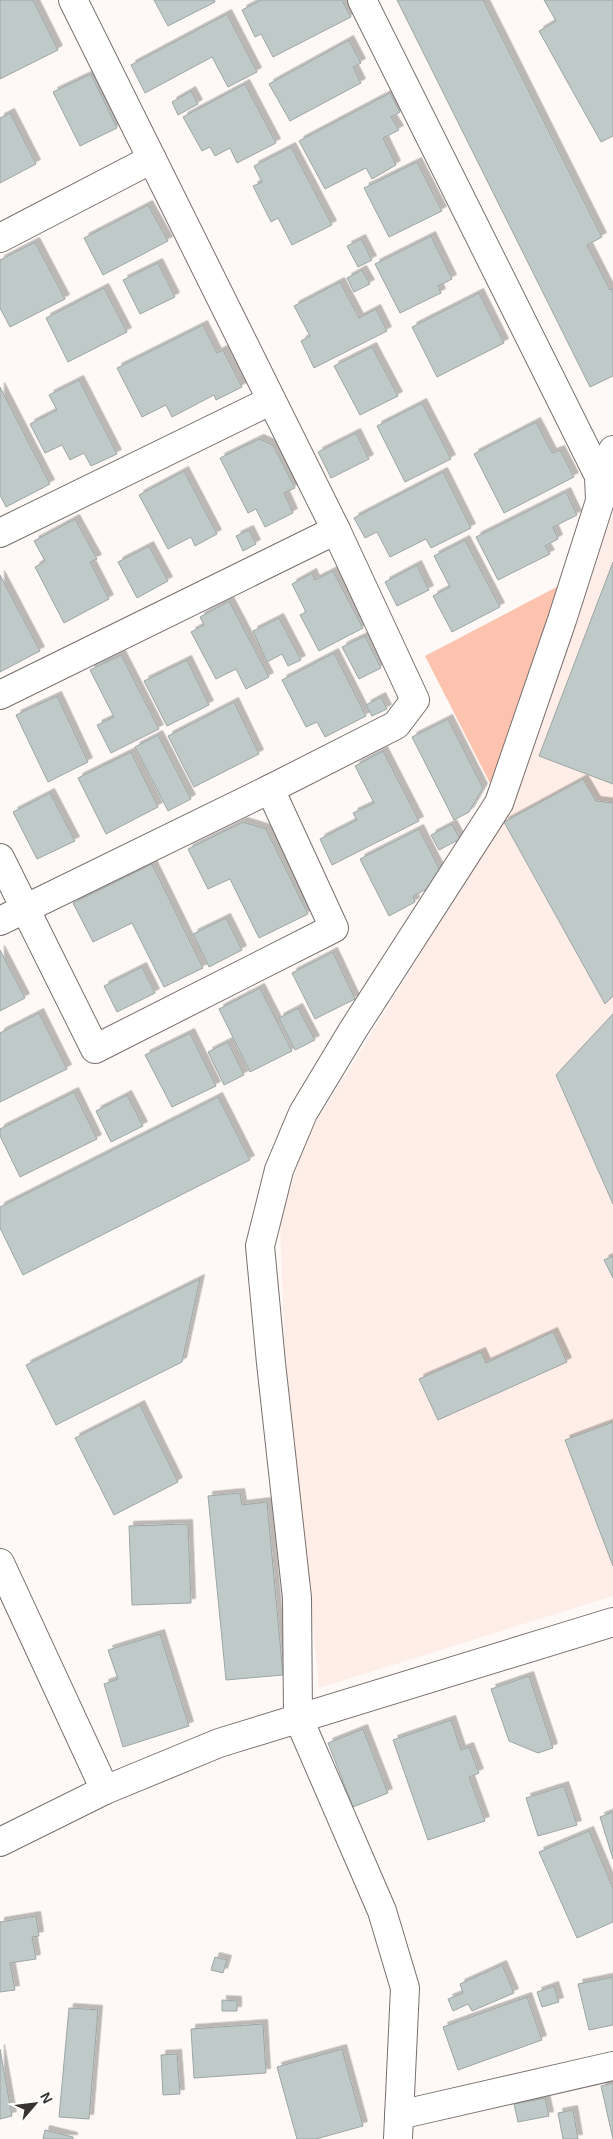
<svg xmlns="http://www.w3.org/2000/svg" width="613" height="2139" viewBox="0 0 613 2139" font-family="Arial,sans-serif">
  <defs>
    <filter id="shadow"><feDropShadow dx="4.5" dy="-4.5" stdDeviation="0" flood-color="#0004"/></filter>
  </defs>
  <rect width="100%" height="100%" fill="#fef9f7"/>
  <polygon fill="#ffeee7" points="613,515 613,1596 319,1688 284,1339 280,1222 306,1138 414,965 511,802 599,545"/>
  <polygon fill="#fdc3ae" points="566,582 493,789 425,656"/>
  <g fill="#bfc9c7" stroke="#9da6a5" filter="url(#shadow)">
    <polygon points="0,0 33,0 58,50 0,79"/>
    <polygon points="154,0 214,0 215,2 168,26"/>
    <polygon points="261,0 342,0 351,17 273,57 261,34 255,37 242,10"/>
    <polygon points="397,0 483,0 602,237 587,245 610,290 613,289 613,376 590,387"/>
    <polygon points="544,0 613,0 613,136 601,142 539,31 556,21"/>
    <polygon points="227,14 257,72 228,87 212,57 145,93 131,65"/>
    <polygon points="349,40 361,63 353,67 361,83 290,121 269,84"/>
    <polygon points="91,74 117,128 80,146 53,92"/>
    <polygon points="245,84 276,143 237,163 230,148 215,156 210,147 202,151 183,117"/>
    <polygon points="191,91 198,104 178,115 172,102"/>
    <polygon points="390,93 400,112 391,117 399,130 383,138 396,165 372,179 366,168 325,189 299,141"/>
    <polygon points="10,113 36,164 0,183 0,118"/>
    <polygon points="291,147 332,225 292,245 278,218 271,222 253,186 262,182 254,166"/>
    <polygon points="417,162 442,211 389,237 364,188"/>
    <polygon points="148,205 168,241 103,275 84,238"/>
    <polygon points="431,236 452,279 438,286 441,293 400,313 375,264"/>
    <polygon points="361,239 372,260 358,267 347,246"/>
    <polygon points="35,242 65,299 10,327 0,308 0,260"/>
    <polygon points="158,263 175,297 140,314 123,280"/>
    <polygon points="362,270 370,284 354,292 347,278"/>
    <polygon points="340,282 359,318 376,309 387,331 314,368 301,341 310,336 294,306"/>
    <polygon points="104,288 127,332 68,362 46,318"/>
    <polygon points="479,293 504,343 437,377 412,327"/>
    <polygon points="203,325 217,353 223,350 242,387 216,400 214,395 172,417 166,405 142,417 117,368"/>
    <polygon points="372,347 398,396 360,415 334,366"/>
    <polygon points="79,380 117,454 91,466 84,453 70,460 62,445 45,453 30,424 57,410 49,395"/>
    <polygon points="0,387 50,484 6,507 0,495"/>
    <polygon points="422,403 451,459 405,482 377,426"/>
    <polygon points="536,422 552,453 560,450 574,477 504,513 474,454"/>
    <polygon points="356,433 369,459 331,478 318,452"/>
    <polygon points="259,439 273,445 295,488 284,493 293,513 265,527 256,509 248,513 220,458"/>
    <polygon points="184,471 217,534 195,546 191,537 168,549 139,495"/>
    <polygon points="443,472 471,528 431,548 426,539 390,557 377,532 365,538 354,518"/>
    <polygon points="566,492 577,515 553,527 558,539 545,546 550,554 498,580 476,537"/>
    <polygon points="75,519 97,559 90,562 109,599 64,623 35,567 45,561 34,541"/>
    <polygon points="249,530 256,544 243,551 236,536"/>
    <polygon points="465,540 500,607 452,632 433,596 450,587 434,556"/>
    <polygon points="149,546 168,581 137,598 118,562"/>
    <polygon points="613,562 613,784 539,756"/>
    <polygon points="417,565 429,590 397,606 385,582"/>
    <polygon points="333,571 363,628 319,651 300,615 306,612 292,584 312,573 315,580"/>
    <polygon points="0,575 40,651 0,672"/>
    <polygon points="229,601 269,677 246,689 236,669 216,679 191,632 204,625 200,617"/>
    <polygon points="279,618 301,660 288,666 282,654 267,662 253,631"/>
    <polygon points="365,636 381,668 359,679 342,647"/>
    <polygon points="334,653 366,716 325,737 317,722 306,727 282,680"/>
    <polygon points="121,655 159,729 111,753 97,725 114,717 90,670"/>
    <polygon points="187,660 209,705 167,726 144,681"/>
    <polygon points="57,696 88,762 48,782 16,715"/>
    <polygon points="381,697 387,709 372,716 366,705"/>
    <polygon points="234,702 259,754 194,787 168,736"/>
    <polygon points="448,719 483,788 469,812 454,820 412,737"/>
    <polygon points="158,735 191,799 168,811 135,747"/>
    <polygon points="383,751 419,821 332,865 320,839 357,820 353,813 374,803 355,766"/>
    <polygon points="131,752 158,807 106,834 78,778"/>
    <polygon points="583,779 596,801 613,803 613,996 605,1004 504,822"/>
    <polygon points="50,793 75,841 37,859 13,812"/>
    <polygon points="243,822 266,829 308,914 259,938 230,879 208,889 188,849"/>
    <polygon points="452,824 460,839 439,850 431,835"/>
    <polygon points="419,829 445,880 413,896 415,902 389,916 360,859"/>
    <polygon points="152,864 203,968 164,987 132,923 93,942 73,903"/>
    <polygon points="226,918 242,950 209,967 193,934"/>
    <polygon points="0,950 25,998 0,1011"/>
    <polygon points="333,952 355,999 315,1019 292,973"/>
    <polygon points="142,967 155,993 117,1012 104,986"/>
    <polygon points="260,988 292,1051 250,1072 219,1009"/>
    <polygon points="298,1008 315,1040 295,1050 279,1018"/>
    <polygon points="39,1013 67,1069 0,1102 0,1033"/>
    <polygon points="613,1014 613,1204 556,1075"/>
    <polygon points="190,1033 216,1086 172,1107 145,1055"/>
    <polygon points="228,1042 244,1075 224,1085 208,1052"/>
    <polygon points="74,1092 97,1139 20,1177 0,1136 0,1129"/>
    <polygon points="127,1095 143,1126 111,1142 96,1111"/>
    <polygon points="218,1097 250,1160 23,1275 0,1228 0,1207"/>
    <polygon points="613,1256 613,1278 604,1260"/>
    <polygon points="200,1279 182,1362 56,1425 26,1365"/>
    <polygon points="553,1332 567,1362 438,1420 419,1379 481,1352 486,1363"/>
    <polygon points="140,1405 178,1482 114,1515 75,1438"/>
    <polygon points="613,1422 613,1566 565,1440"/>
    <polygon points="240,1493 242,1505 267,1502 283,1675 226,1680 208,1496"/>
    <polygon points="188,1524 191,1603 132,1605 129,1526"/>
    <polygon points="160,1634 189,1726 123,1747 104,1684 118,1679 108,1650"/>
    <polygon points="529,1676 553,1748 538,1753 509,1741 491,1689"/>
    <polygon points="451,1720 461,1750 469,1747 479,1773 469,1777 485,1821 428,1840 393,1740"/>
    <polygon points="363,1729 388,1793 353,1807 328,1743"/>
    <polygon points="564,1786 577,1825 538,1836 526,1798"/>
    <polygon points="613,1812 613,1859 600,1817"/>
    <polygon points="589,1831 613,1888 613,1922 577,1938 539,1852"/>
    <polygon points="36,1916 39,1936 32,1937 36,1959 10,1963 15,1990 0,1992 0,1922"/>
    <polygon points="215,1957 227,1960 223,1973 211,1970"/>
    <polygon points="502,1965 514,1993 472,2011 468,2004 453,2011 448,1999 463,1993 460,1984"/>
    <polygon points="613,1977 613,2025 589,2030 578,1984"/>
    <polygon points="554,1986 559,2002 542,2007 537,1992"/>
    <polygon points="527,1997 542,2040 458,2070 443,2027"/>
    <polygon points="222,2000 237,2001 237,2011 222,2011"/>
    <polygon points="69,2008 98,2010 89,2119 59,2117"/>
    <polygon points="263,2024 266,2073 194,2078 191,2029"/>
    <polygon points="0,2049 12,2116 0,2119"/>
    <polygon points="342,2049 363,2126 316,2139 297,2139 277,2067"/>
    <polygon points="177,2054 180,2094 163,2095 161,2055"/>
    <polygon points="613,2083 613,2139 601,2086"/>
    <polygon points="545,2098 549,2116 518,2122 514,2104"/>
    <polygon points="573,2110 578,2139 563,2139 558,2113"/>
    <polygon points="45,2130 73,2137 73,2139 43,2139"/>
  </g>
  <g fill="none" stroke-linecap="round" stroke-linejoin="round">
    <defs>
      <g id="street">
        <polyline points="362,0 599,476 600,501 562,620 499,803 353,1030 303,1113 279,1170 260,1246 271,1363 297,1598 298,1717 382,1911 405,1988 398,2139"/>
        <polyline points="0,238 152,159"/>
        <polyline points="599,476 613,450"/>
        <polyline points="0,533 270,401"/>
        <polyline points="0,695 336,530"/>
        <polyline points="0,858 95,1049 334,928 270,789"/>
        <polyline points="0,921 270,789 396,725 415,700 336,530 73,0"/>
        <polyline points="0,1563 105,1790"/>
        <polyline points="399,2115 613,2066"/>
      </g>
      <polyline id="secondary" points="0,1842 105,1790 219,1743 613,1622"/>
    </defs>
    <use href="#street" stroke="#78706d" stroke-width="30"/>
    <use href="#secondary" stroke="#78706d" stroke-width="30"/>
    <use href="#street" stroke="#fff" stroke-width="28"/>
    <use href="#secondary" stroke="#fff" stroke-width="28"/>
  </g>
  <g transform="translate(35 2104) rotate(62)" stroke="#ffffff" stroke-width="4" paint-order="stroke">
  <path d="M0-4L9 19L0 12L-9 19Z" fill="#363332"/>
  <text y="-8" font-size="14" font-weight="bold" text-anchor="middle" fill="#363332">N</text>
  </g>
</svg>
